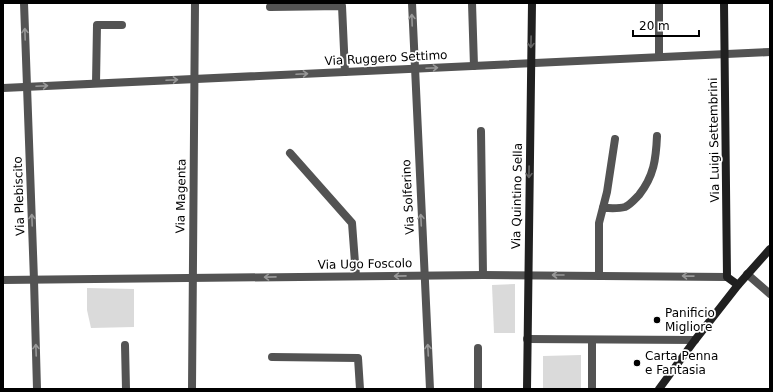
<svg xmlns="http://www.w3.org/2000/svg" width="773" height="392" viewBox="0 0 773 392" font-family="'DejaVu Sans',sans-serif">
  <rect width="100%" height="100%" fill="#fff"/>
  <g fill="#dadada">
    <polygon points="515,284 515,333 494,333 492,285"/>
    <polygon points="87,288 134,289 134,327 91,328 87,310"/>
    <polygon points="581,355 581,389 543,389 543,356"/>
  </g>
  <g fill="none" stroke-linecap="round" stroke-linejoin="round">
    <g stroke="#535353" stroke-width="8">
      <polyline points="24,3 34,280 37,389"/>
      <polyline points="412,3 430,389"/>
      <polyline points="472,3 474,66"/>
      <polyline points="659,3 659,57"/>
      <polyline points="270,7 342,6 345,72"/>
      <polyline points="96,83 97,25 122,25"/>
      <polyline points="3,88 770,52"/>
      <polyline points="481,131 483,275"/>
      <polyline points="290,153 352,223 356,276"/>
      <path d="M603,208C610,208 618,209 625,207C630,205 635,199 639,195C654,176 656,159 657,136"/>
      <polyline points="747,274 770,294"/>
      <polyline points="599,275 599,223 607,192 615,139"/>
      <polyline points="3,280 483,275 727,277"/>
      <polyline points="527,339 695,340"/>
      <polyline points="125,345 126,389"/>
      <polyline points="272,357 358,358 360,389"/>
      <polyline points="192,389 195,3"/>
      <polyline points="478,389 478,348"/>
      <polyline points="592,389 592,340"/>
    </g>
    <g stroke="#202020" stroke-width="8">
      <polyline points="724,3 727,277 738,285"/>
      <polyline points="527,389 532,3"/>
      <polyline points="659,389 695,340 738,285 770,249"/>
    </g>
  </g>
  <defs><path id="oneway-shaft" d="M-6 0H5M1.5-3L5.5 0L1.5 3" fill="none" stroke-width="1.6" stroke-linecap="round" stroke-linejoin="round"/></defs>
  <g stroke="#989898">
    <use href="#oneway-shaft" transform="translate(412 20) rotate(-92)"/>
    <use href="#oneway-shaft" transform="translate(25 34) rotate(-92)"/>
    <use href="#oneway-shaft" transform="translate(432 68) rotate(-3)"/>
    <use href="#oneway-shaft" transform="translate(302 74) rotate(-3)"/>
    <use href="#oneway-shaft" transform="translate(172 80) rotate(-3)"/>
    <use href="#oneway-shaft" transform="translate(42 86) rotate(-3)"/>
    <use href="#oneway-shaft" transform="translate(32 220) rotate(-92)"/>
    <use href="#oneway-shaft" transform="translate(421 220) rotate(-93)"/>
    <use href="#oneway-shaft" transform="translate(558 275) rotate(180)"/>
    <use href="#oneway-shaft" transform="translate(400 276) rotate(179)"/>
    <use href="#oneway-shaft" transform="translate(688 276) rotate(-179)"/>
    <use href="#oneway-shaft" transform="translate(270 277) rotate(179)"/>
    <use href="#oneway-shaft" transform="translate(36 350) rotate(-92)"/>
    <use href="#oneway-shaft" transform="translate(428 350) rotate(-93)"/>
  </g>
  <g stroke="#636363">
    <use href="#oneway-shaft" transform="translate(531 42) rotate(91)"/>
    <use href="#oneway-shaft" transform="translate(529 172) rotate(91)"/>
  </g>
  <g fill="#000" stroke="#fff" stroke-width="1.5">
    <circle cx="657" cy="320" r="4"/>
    <circle cx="637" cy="363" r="4"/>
  </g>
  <g text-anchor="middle" stroke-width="3.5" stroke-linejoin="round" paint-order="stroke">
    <g font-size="12" fill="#000" stroke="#fff">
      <text transform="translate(386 58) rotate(-3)" y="4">Via Ruggero Settimo</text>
      <text transform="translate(714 140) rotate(-91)" y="4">Via Luigi Settembrini</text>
      <text transform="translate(19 196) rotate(-92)" y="4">Via Plebiscito</text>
      <text transform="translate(181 196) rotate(-89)" y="4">Via Magenta</text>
      <text transform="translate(517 196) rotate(-89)" y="4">Via Quintino Sella</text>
      <text transform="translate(408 197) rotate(-93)" y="4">Via Solferino</text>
      <text transform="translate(365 264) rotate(-1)" y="4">Via Ugo Foscolo</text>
    </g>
    <g font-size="12" fill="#000" stroke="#fff" text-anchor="start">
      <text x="665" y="317">Panificio<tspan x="665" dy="14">Migliore</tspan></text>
      <text x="645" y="360">Carta Penna<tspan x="645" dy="14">e Fantasia</tspan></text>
    </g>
  </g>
  <rect width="773" height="392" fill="none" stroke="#000000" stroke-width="8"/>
  <path d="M633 30v6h66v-6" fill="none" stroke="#000000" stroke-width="2"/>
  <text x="639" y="30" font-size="12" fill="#000000" stroke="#ffffff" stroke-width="3" paint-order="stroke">20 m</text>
</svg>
